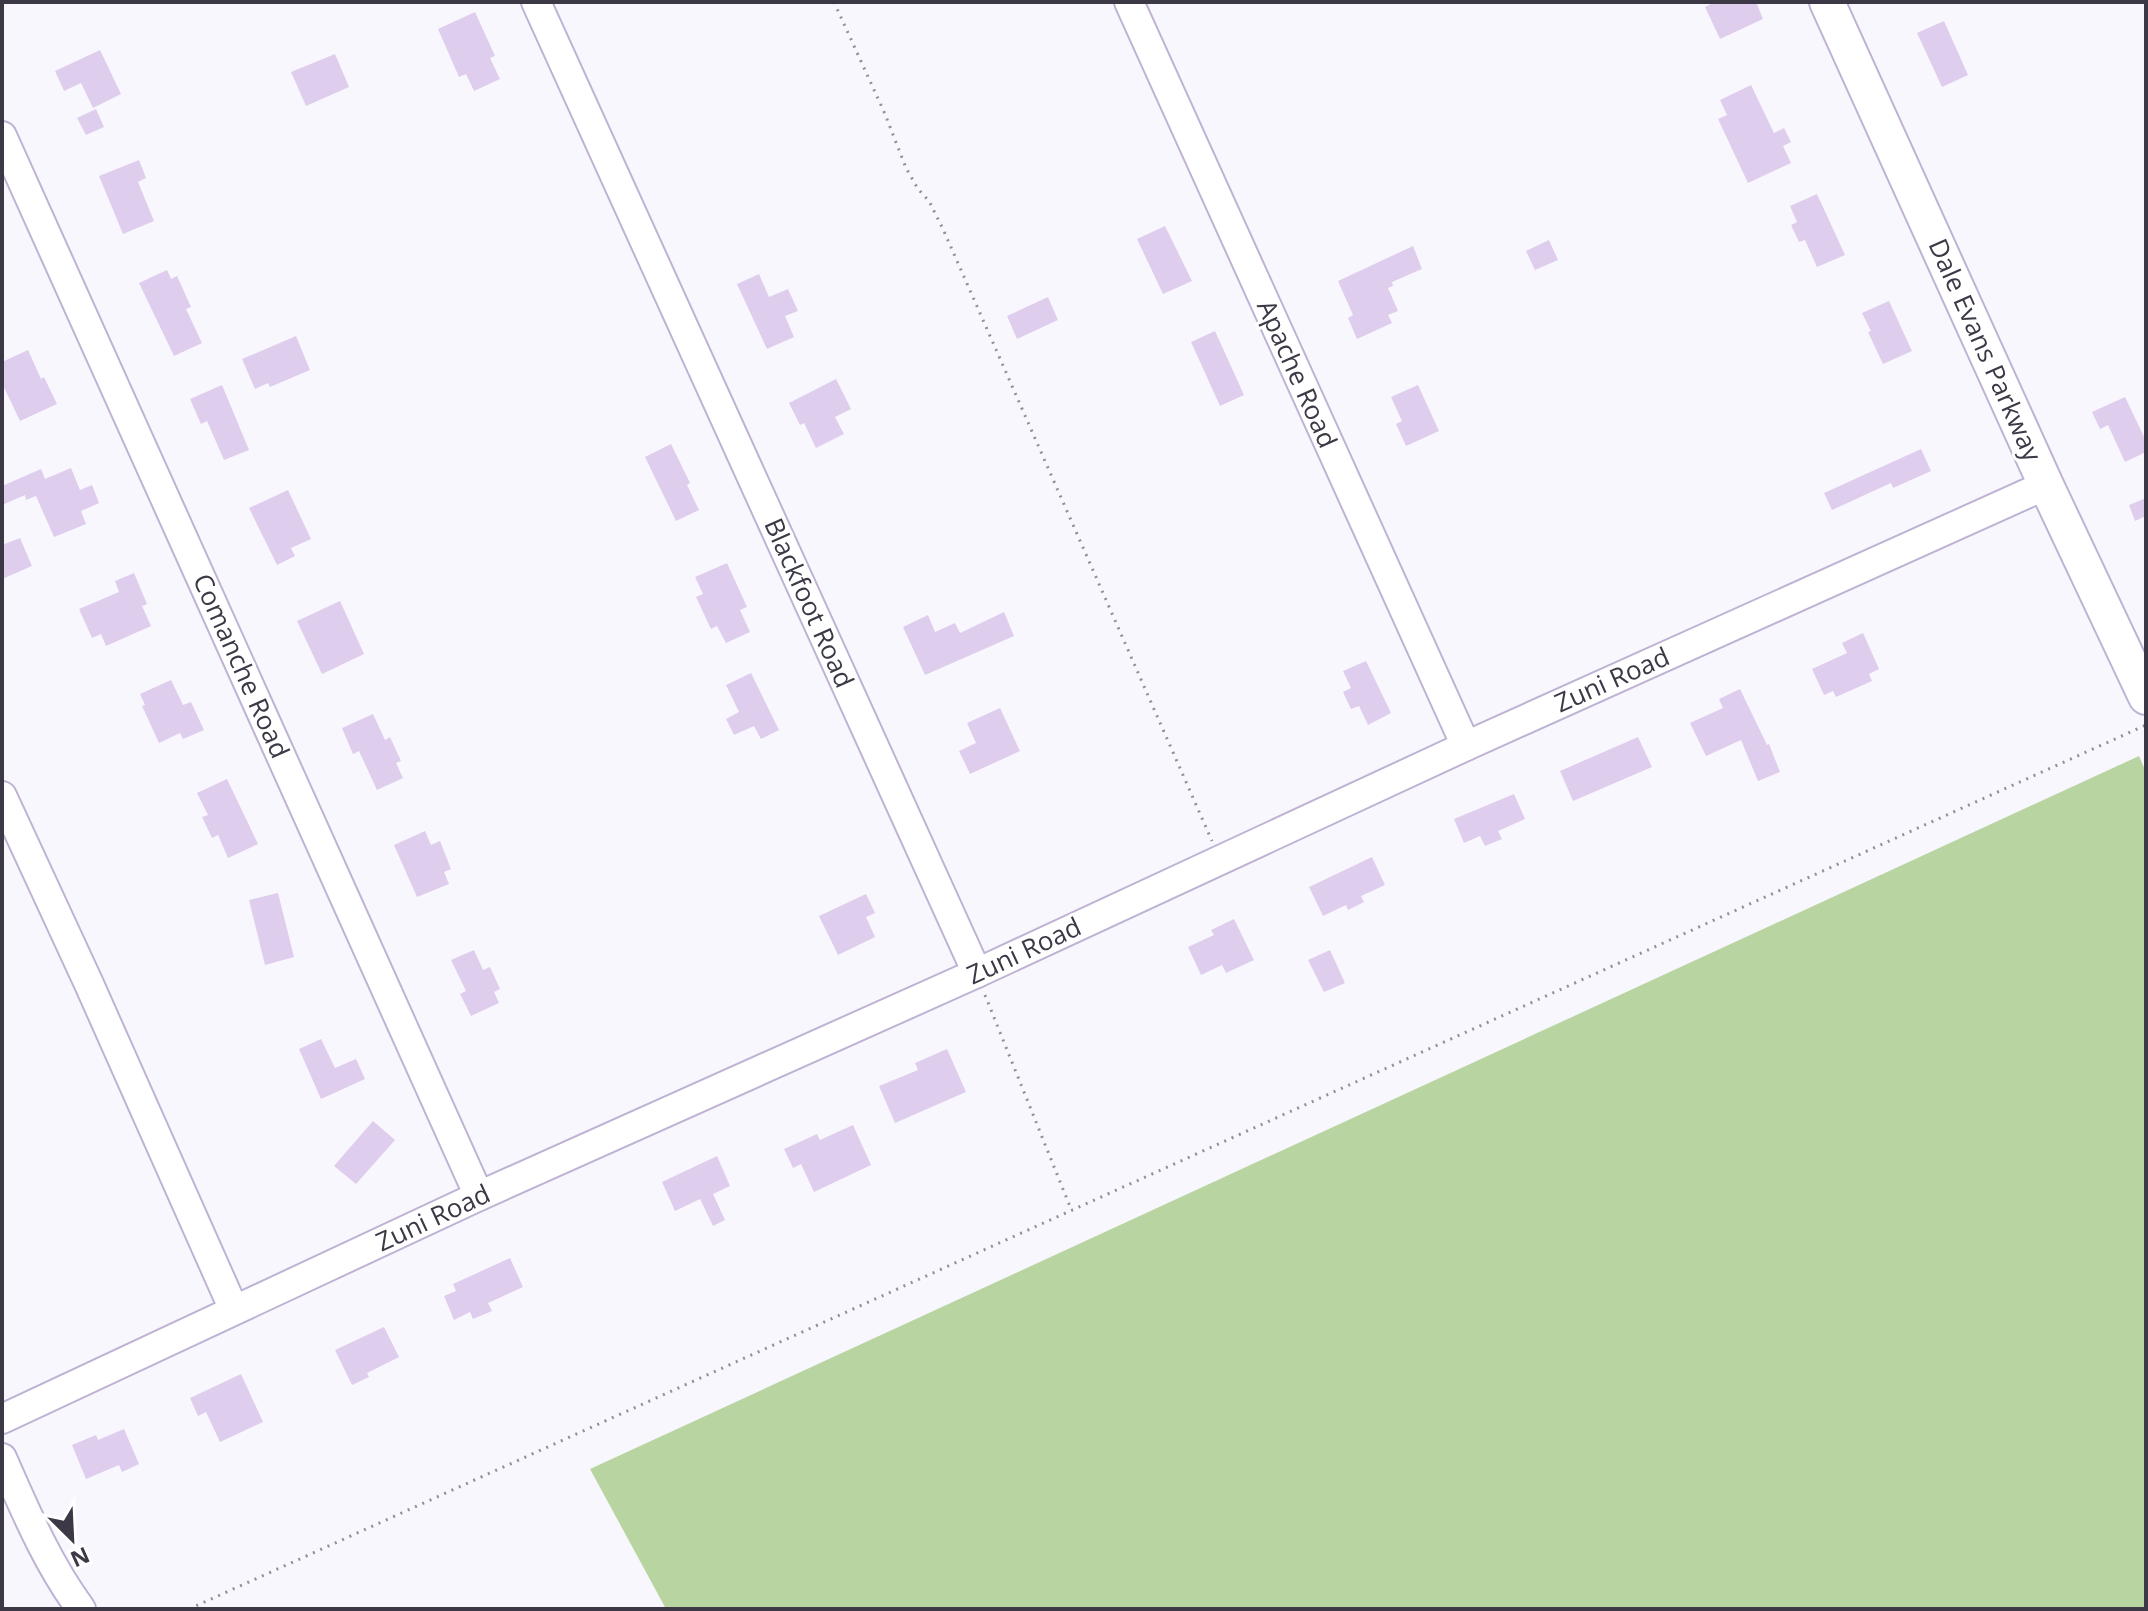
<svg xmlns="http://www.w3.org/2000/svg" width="2148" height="1611" viewBox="0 0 2148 1611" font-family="'Open Sans',sans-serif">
  <rect width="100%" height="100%" fill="#f9f7fe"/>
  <polygon fill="#b8d5a1" points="2139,756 2146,772 2146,1609 666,1609 590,1469"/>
  <g fill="#dfcded">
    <polygon points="1715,2 1756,2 1763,19 1720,39 1705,7"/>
    <polygon points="475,12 495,56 490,58 500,79 474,91 466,74 459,77 438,29"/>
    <polygon points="1944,21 1968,75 1942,87 1917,33"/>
    <polygon points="100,50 121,94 93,108 81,83 64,91 55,71"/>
    <polygon points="335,54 349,87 306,106 291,72"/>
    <polygon points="1751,85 1774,133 1784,128 1791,142 1783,146 1791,163 1748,183 1718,119 1727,115 1720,100"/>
    <polygon points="96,109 104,127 86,135 77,118"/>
    <polygon points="139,160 146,178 138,182 154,221 123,234 99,176"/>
    <polygon points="1817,194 1845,255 1817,267 1805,240 1799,242 1791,225 1797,222 1790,206"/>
    <polygon points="1165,226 1192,281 1163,294 1137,239"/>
    <polygon points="1549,240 1558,260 1535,270 1526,251"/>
    <polygon points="1413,246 1422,269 1392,282 1393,286 1388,288 1398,311 1388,315 1392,323 1357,339 1348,318 1353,315 1338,281"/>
    <polygon points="167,270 171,279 177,276 191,307 186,309 202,343 174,356 139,283"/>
    <polygon points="759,274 769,297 788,289 798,311 785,316 794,337 767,349 737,284"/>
    <polygon points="1048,297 1058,320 1017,339 1007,316"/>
    <polygon points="1889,301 1912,351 1883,364 1868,332 1871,331 1862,313"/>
    <polygon points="1215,331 1244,395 1220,406 1191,342"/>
    <polygon points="296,336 310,370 270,387 268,383 255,389 242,359"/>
    <polygon points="28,350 41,379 44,377 57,404 20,421 2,383 2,362"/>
    <polygon points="836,379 851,409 835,417 844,434 816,448 804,423 800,425 789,403"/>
    <polygon points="222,385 249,450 224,460 207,421 201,424 190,399"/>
    <polygon points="1418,385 1439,431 1406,446 1396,424 1402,421 1391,397"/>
    <polygon points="2125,397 2146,441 2146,452 2125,462 2108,425 2100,429 2092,412"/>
    <polygon points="671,444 690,483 687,485 699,510 676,521 645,457"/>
    <polygon points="1921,449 1931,471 1893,488 1891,483 1832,510 1824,493"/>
    <polygon points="71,468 80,490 92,485 99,503 81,511 86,524 54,537 36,496 26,500 25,495 2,505 2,486 41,469 45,479"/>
    <polygon points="288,490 311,539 291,548 295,556 277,565 249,508"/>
    <polygon points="2146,498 2146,516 2135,521 2129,505"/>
    <polygon points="20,538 32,566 2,579 2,545"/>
    <polygon points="727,563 747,607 740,610 750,632 726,643 717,626 711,629 696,597 703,594 695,577"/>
    <polygon points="134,573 147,604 142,606 151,626 106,646 101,634 92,638 79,609 119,592 115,581"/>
    <polygon points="340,601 364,654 322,674 297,621"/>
    <polygon points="1004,612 1014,636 925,675 903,627 928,615 935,632 955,623 960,633"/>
    <polygon points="1863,633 1879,669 1869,674 1872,681 1836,697 1833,691 1824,695 1812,669 1847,653 1842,643"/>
    <polygon points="1366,661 1391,713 1368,725 1359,706 1351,709 1343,692 1351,688 1343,671"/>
    <polygon points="751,673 779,730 761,739 754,726 734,735 726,719 739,712 726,685"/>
    <polygon points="171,680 183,705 191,702 204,730 183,739 180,733 159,743 142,706 145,705 140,694"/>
    <polygon points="1740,689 1767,745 1769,744 1780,772 1758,781 1741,740 1706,756 1690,723 1723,708 1719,699"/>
    <polygon points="1000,708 1020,751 970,774 959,751 976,743 967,723"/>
    <polygon points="373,714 385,740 390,737 401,761 396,763 403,778 377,790 359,751 353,754 342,728"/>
    <polygon points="1638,737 1652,767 1573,801 1560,771"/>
    <polygon points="227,779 258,844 228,858 218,835 212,838 202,817 208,815 197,793"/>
    <polygon points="1514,794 1525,819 1498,831 1502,839 1485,846 1480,836 1464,843 1454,819"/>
    <polygon points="425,831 431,845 440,841 451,869 444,872 449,884 417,897 394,845"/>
    <polygon points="1372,857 1385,885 1361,896 1364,902 1348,910 1346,905 1323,916 1309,887"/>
    <polygon points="278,893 294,957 265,965 249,900"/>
    <polygon points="866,894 875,913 866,917 875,937 838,955 819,916"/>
    <polygon points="1234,919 1254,960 1226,973 1222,965 1201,975 1188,947 1214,935 1211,930"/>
    <polygon points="474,950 483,970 490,967 500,989 494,992 499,1003 471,1016 460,994 466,991 451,960"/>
    <polygon points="1330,950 1345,983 1324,992 1308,960"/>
    <polygon points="321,1039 335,1068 356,1059 365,1079 321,1099 299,1049"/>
    <polygon points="947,1049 966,1092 895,1123 879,1086 918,1070 915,1063"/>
    <polygon points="373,1121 395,1140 356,1184 334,1166"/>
    <polygon points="853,1125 871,1165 814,1192 801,1164 793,1168 784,1149 817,1134 820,1140"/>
    <polygon points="717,1156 730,1186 713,1194 725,1220 713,1226 700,1199 675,1211 662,1182"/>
    <polygon points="510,1258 523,1287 488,1303 492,1311 473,1319 470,1312 454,1320 444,1296 456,1291 453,1284"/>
    <polygon points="384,1327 399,1357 367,1373 369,1377 352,1385 335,1350"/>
    <polygon points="241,1374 263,1422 220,1442 206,1412 198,1416 190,1398"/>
    <polygon points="124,1429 139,1464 122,1472 119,1465 86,1479 72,1445 96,1435 98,1440"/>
  </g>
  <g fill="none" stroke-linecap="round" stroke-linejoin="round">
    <defs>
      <g id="minor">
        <polyline points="536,2 977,973"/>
        <polyline points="1129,2 1466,746"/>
        <polyline points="2,136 479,1196"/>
        <polyline points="2,796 89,984 234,1310"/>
        <polyline points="2,1419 479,1196 977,973 1466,746 2046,485"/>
        <path d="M2,1458C25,1510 47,1563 81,1609"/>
      </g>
      <polyline id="major" points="1827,2 2046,485 2146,697"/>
    </defs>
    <use href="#minor" stroke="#bfb3d4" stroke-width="32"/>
    <use href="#major" stroke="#bfb3d4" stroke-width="38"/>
    <g stroke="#938f99" stroke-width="3" stroke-dasharray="2 6" stroke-linecap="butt">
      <polyline points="834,2 885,114 906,168 918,189 929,201 943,229 1212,841"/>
      <polyline points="985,995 1071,1209"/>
      <polyline points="189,1609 2146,725"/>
    </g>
    <use href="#minor" stroke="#fff" stroke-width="28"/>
    <use href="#major" stroke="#fff" stroke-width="34"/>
  </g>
  <g text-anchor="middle" stroke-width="6" stroke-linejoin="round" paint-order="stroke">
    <g font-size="26" fill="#3d3845" stroke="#fff">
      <text transform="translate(1985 350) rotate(66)" y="9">Dale Evans Parkway</text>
      <text transform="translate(1297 374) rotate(66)" y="9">Apache Road</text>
      <text transform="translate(809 603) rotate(66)" y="9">Blackfoot Road</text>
      <text transform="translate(241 666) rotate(66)" y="9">Comanche Road</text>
      <text transform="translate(1612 680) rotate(-24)" y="9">Zuni Road</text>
      <text transform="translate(1024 951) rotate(-25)" y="9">Zuni Road</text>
      <text transform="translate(433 1218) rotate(-25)" y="9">Zuni Road</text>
    </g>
  </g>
  <rect width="2148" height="1611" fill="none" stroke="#3d3845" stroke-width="8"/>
  <g transform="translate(72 1539) rotate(156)" stroke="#ffffff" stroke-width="6" paint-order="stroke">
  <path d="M0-6L14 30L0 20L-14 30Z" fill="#3d3845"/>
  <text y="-12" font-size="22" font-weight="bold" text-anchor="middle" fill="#3d3845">N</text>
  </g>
</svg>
